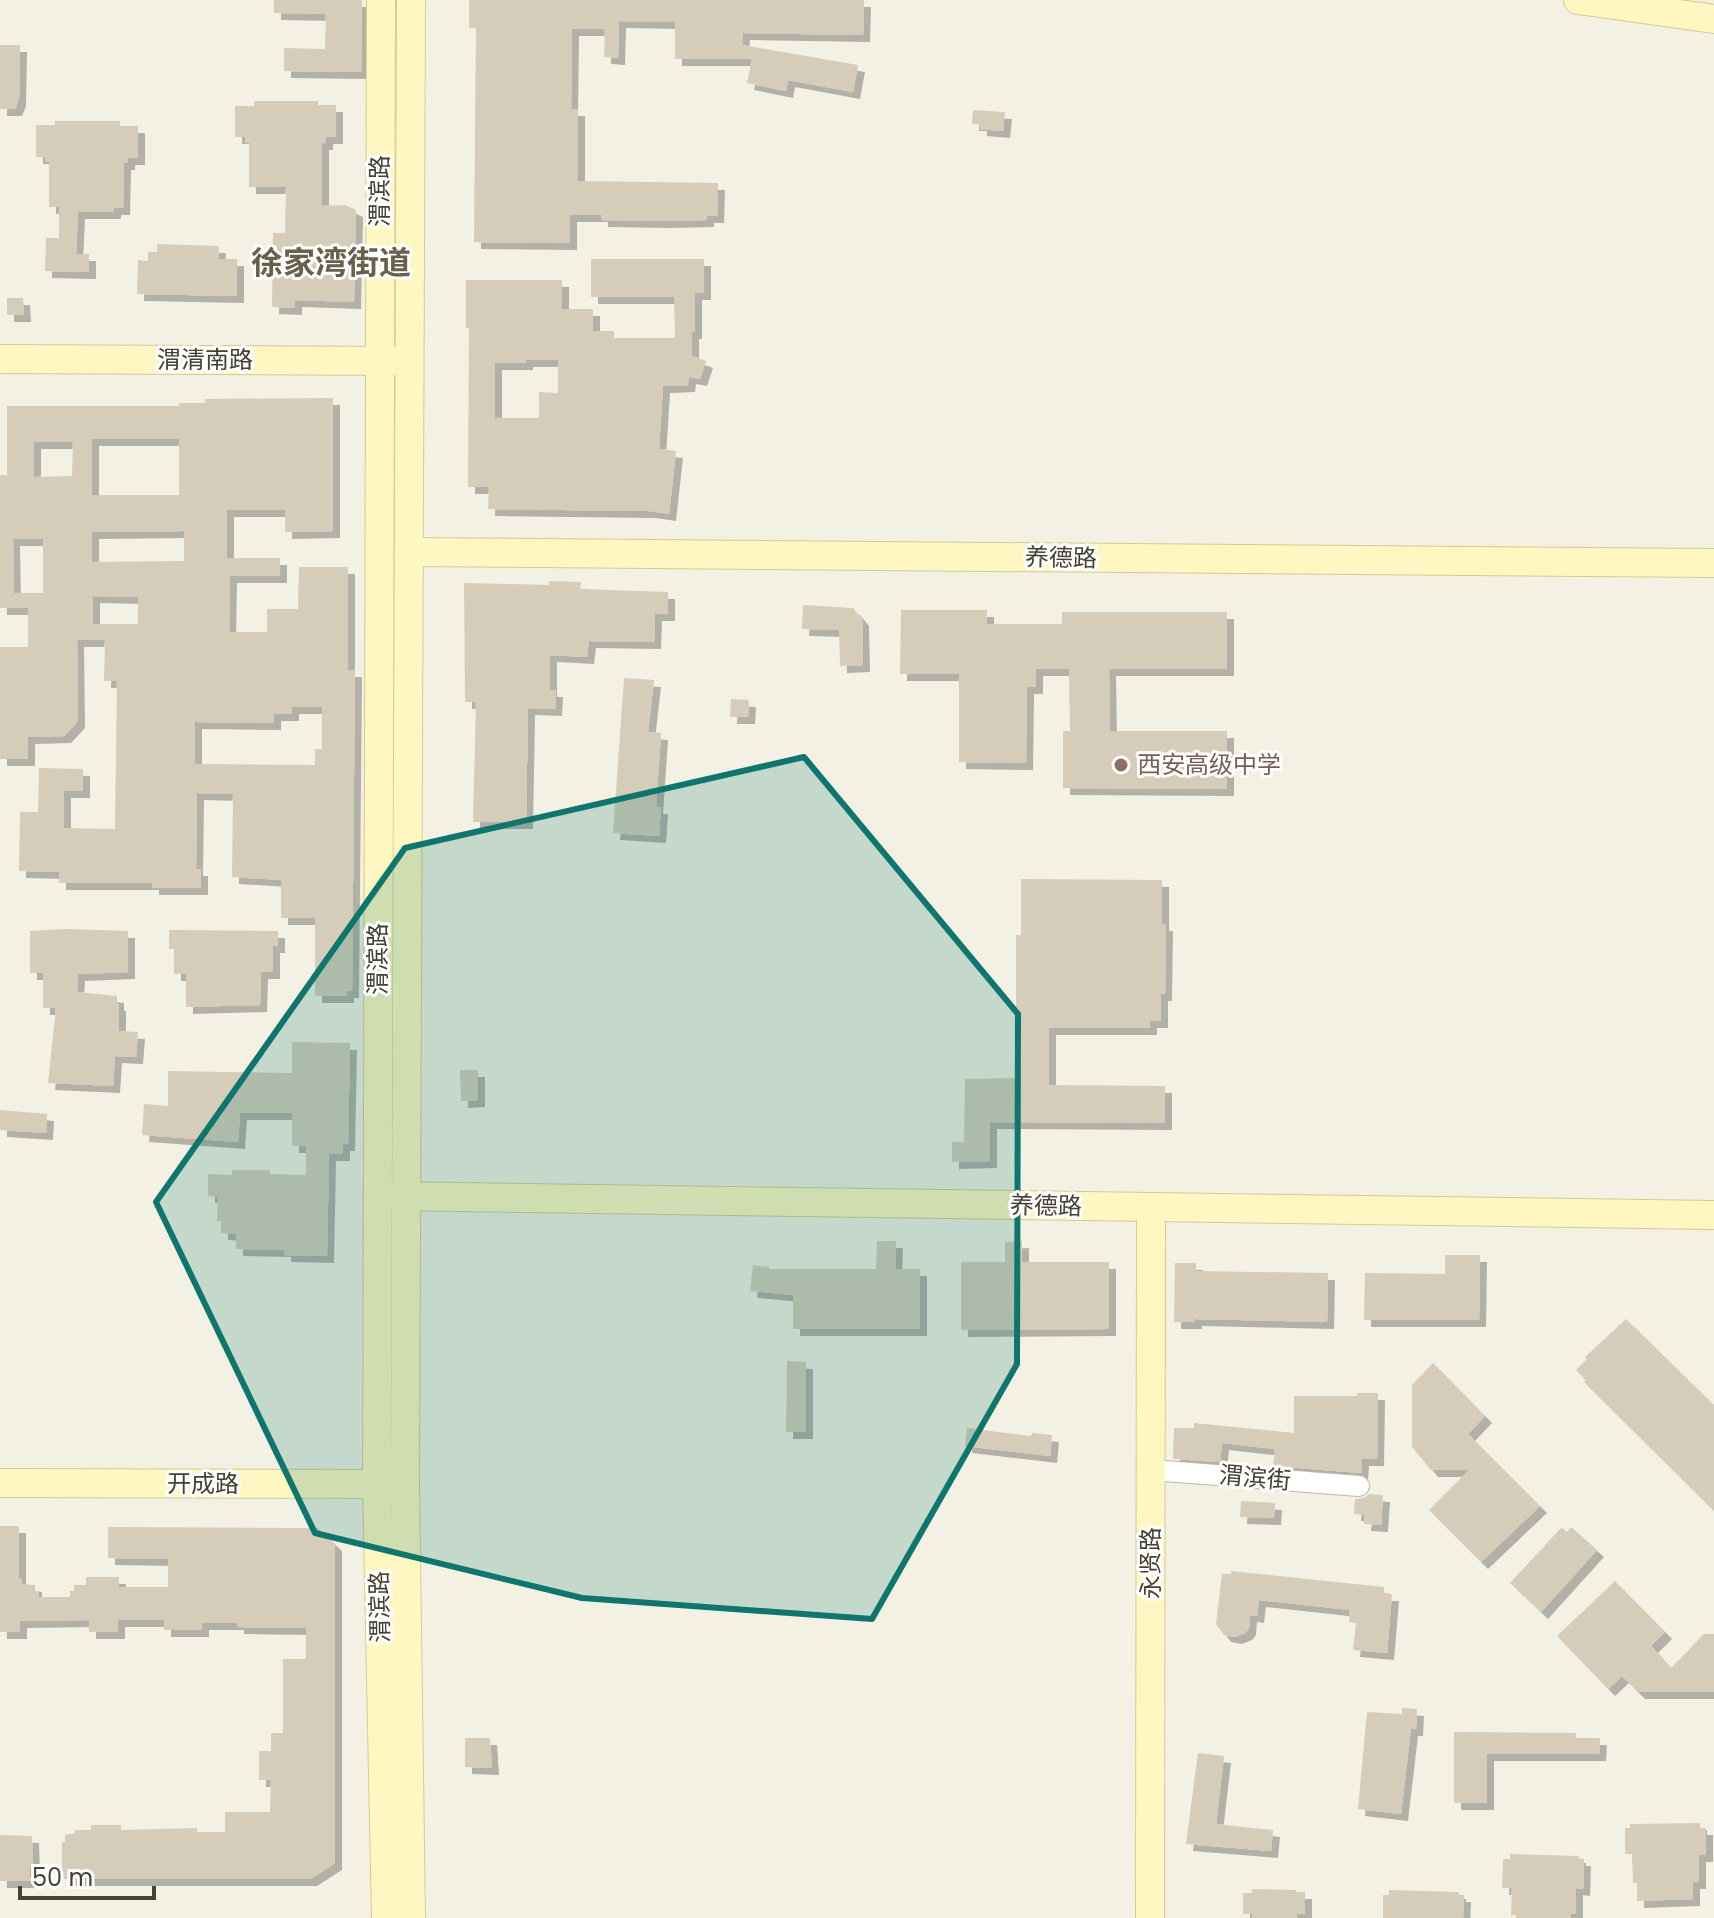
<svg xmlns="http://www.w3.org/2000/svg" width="1714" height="1918" viewBox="0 0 1714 1918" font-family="Poppins,'Noto Sans SC',sans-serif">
  <defs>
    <filter id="shadow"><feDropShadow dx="7" dy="7" stdDeviation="0" flood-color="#0004"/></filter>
  </defs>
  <rect width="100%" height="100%" fill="#f3f0e4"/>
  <g fill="#d5cdb9" fill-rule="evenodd" filter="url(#shadow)">
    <polygon points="274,0 362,0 361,72 284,71 284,48 325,49 326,14 274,13"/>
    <polygon points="469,0 864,0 863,35 743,33 742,45 858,65 853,92 788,80 786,91 747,83 752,59 675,59 675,22 619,21 618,58 604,57 605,29 572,29 571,109 578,109 578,181 718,183 717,216 707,216 707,220 663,221 601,220 601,215 570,215 570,243 474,242 476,28 469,28"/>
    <polygon points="0,45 20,45 19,99 15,109 0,109"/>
    <polygon points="254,101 318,101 318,105 336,105 336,137 326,137 326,143 322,143 322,206 345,205 356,210 354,302 295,300 295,308 272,307 273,233 285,233 286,187 249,187 249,143 245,143 245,137 235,137 235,106 254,106"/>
    <polygon points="973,110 1005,112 1003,131 980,129 980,124 972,124"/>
    <polygon points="55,121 120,121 120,126 138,126 138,158 128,158 128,163 124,163 123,208 114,208 114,212 78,212 76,254 89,254 89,272 45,271 46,238 59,238 59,207 49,207 49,162 45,162 45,157 36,157 36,125 55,125"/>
    <polygon points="157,244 219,246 218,259 237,259 237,296 137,294 138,260 148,261 148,252 157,252"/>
    <path d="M591,259H704V293H695V332H692V356L706,361L700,379L689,377L688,385L663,386L659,449L676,451L669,514L649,511L488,509L489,487H468L469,328H466V280H562V309H593V331H614V338H675L674,297H591ZM526,360H558V393L539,392V418H495V363H526Z"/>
    <polygon points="7,298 23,298 24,315 7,315"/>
    <path d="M333,398V531L285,532V510H227V558H280V576H230L229,632H267V609H298L299,567H348V670H355L352,991H347V996H315V918H281V880L232,877L233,794L197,793L196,869H201V888H152V883H59V872L19,871L20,812H38L39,768L83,769V791H64V828L115,829L117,681H104L105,640H77L78,721L64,736L28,737V759H0V647H28V608H0V475H7V406H179V403H205V399ZM92,439H179V495H92ZM34,442H73L72,476L34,477ZM184,531V561L92,562V532ZM13,539H43V593H14ZM93,596L138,597V624H93ZM292,707H322V749H315V765L195,764V722L274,723V714H292Z"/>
    <polygon points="549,581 581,582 580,589 668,592 668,614 655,614 654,642 589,641 587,657 550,655 550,690 556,690 555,709 528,708 526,822 473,822 476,702 465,702 464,583 549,585"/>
    <polygon points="803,605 853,608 862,619 863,665 840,666 839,630 802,629"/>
    <polygon points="901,610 987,610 987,624 1062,624 1062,612 1227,612 1227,669 1109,669 1110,731 1227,731 1227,789 1063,788 1063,731 1070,731 1069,669 1036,669 1036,687 1027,687 1026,763 959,762 959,674 900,674"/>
    <polygon points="624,678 654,680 648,732 661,733 656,807 661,807 659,836 613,833"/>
    <polygon points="731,699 749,700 748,717 730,717"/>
    <polygon points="1021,879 1162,880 1162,924 1166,924 1165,994 1161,994 1161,1021 1150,1021 1150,1028 1049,1028 1049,1085 1165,1086 1165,1123 990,1122 990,1161 952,1162 952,1142 964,1142 965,1079 1016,1078 1016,935 1021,935"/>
    <polygon points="67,929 128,931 128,972 78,974 77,992 117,996 117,1004 119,1004 119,1031 138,1032 136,1057 115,1056 113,1086 48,1083 56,1008 43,1008 43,973 30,973 30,931"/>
    <polygon points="169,930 278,931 278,946 273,946 273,972 261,972 260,1005 186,1007 186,974 174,974 174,949 169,949"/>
    <polygon points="292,1042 350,1043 348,1144 343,1144 343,1154 329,1154 327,1256 284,1255 284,1250 236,1249 236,1234 221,1233 221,1221 217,1221 218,1197 208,1196 208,1174 232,1175 232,1170 270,1170 270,1174 306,1175 306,1146 292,1146 292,1113 240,1113 238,1142 142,1135 144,1104 168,1106 168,1071 292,1073"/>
    <polygon points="460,1070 478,1070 478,1100 461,1101"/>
    <polygon points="0,1110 47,1114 46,1133 0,1130"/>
    <polygon points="877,1241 896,1241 895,1269 920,1269 920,1329 793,1329 793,1295 750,1291 753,1265 769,1267 769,1269 876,1269"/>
    <polygon points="1022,1241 1022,1262 1109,1262 1109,1329 961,1330 961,1262 1005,1262 1005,1242"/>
    <polygon points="1445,1255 1480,1255 1479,1320 1364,1320 1365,1273 1445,1274"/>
    <polygon points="1175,1263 1196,1263 1196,1271 1328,1273 1327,1322 1195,1319 1195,1322 1174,1322"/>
    <polygon points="1626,1319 1714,1405 1714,1511 1584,1382 1586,1380 1576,1370 1587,1359 1585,1357"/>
    <polygon points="787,1361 806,1362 806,1432 786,1432"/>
    <polygon points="1433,1363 1485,1416 1468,1434 1540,1506 1481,1562 1429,1510 1469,1470 1431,1470 1412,1447 1412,1385"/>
    <polygon points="1357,1393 1378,1393 1377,1459 1362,1459 1361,1473 1273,1466 1275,1449 1222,1443 1220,1462 1173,1459 1174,1428 1194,1428 1194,1423 1294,1433 1294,1396 1357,1396"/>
    <polygon points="967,1428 1031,1436 1032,1433 1052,1435 1050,1456 965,1446"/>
    <polygon points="1369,1494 1383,1495 1381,1525 1364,1524 1365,1515 1354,1514 1355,1499 1364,1498"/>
    <polygon points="1241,1501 1275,1503 1274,1518 1240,1517"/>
    <polygon points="0,1526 19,1526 19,1578 22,1578 22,1584 35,1585 35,1591 39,1591 39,1597 70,1597 70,1591 74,1591 74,1585 86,1585 86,1577 119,1577 119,1587 168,1587 168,1559 108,1558 108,1527 318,1528 335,1544 335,1863 310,1879 62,1879 62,1842 65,1842 65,1835 75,1833 75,1830 91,1830 91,1825 121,1825 121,1830 197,1828 197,1832 225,1832 225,1812 270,1812 271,1780 259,1780 259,1751 271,1751 271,1733 283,1733 283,1659 306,1659 306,1628 237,1627 237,1623 202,1623 202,1630 164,1630 164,1620 118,1620 118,1632 89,1632 89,1620 20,1621 20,1632 0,1632"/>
    <polygon points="1562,1527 1567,1532 1571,1527 1597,1550 1541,1612 1510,1583"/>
    <polygon points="1231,1571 1384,1587 1384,1594 1392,1594 1387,1653 1353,1650 1356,1623 1349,1622 1350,1610 1259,1600 1257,1616 1250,1615 1249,1628 1245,1633 1235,1637 1224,1635 1216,1624 1222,1574 1231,1574"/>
    <polygon points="1615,1581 1665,1632 1651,1646 1671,1668 1704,1634 1714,1634 1714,1692 1638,1692 1622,1676 1608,1689 1557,1636"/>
    <polygon points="1402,1708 1417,1709 1416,1729 1411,1729 1401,1814 1358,1809 1367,1712 1402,1714"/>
    <polygon points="1454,1732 1576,1733 1576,1738 1600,1738 1599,1754 1487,1754 1487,1803 1454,1803"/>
    <polygon points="465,1738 490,1738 492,1768 465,1767"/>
    <polygon points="1198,1753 1224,1756 1216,1824 1273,1830 1271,1851 1186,1844"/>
    <polygon points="1700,1823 1700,1828 1706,1828 1706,1855 1699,1855 1699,1882 1693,1882 1693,1899 1637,1901 1637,1883 1633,1883 1632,1854 1625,1854 1625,1828 1630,1828 1630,1824"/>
    <polygon points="0,1835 32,1836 33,1868 30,1867 30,1881 0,1881"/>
    <polygon points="1510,1854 1579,1856 1579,1859 1584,1859 1583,1889 1576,1888 1576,1914 1571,1914 1571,1918 1516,1918 1516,1915 1511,1915 1512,1888 1502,1888 1503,1859 1510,1859"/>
    <polygon points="1252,1889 1296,1890 1296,1892 1305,1892 1305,1914 1297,1914 1297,1918 1252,1918 1252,1914 1243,1914 1243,1893 1252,1893"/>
    <polygon points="1389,1890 1459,1892 1459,1895 1464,1895 1463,1918 1383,1918 1383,1895 1389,1895"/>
  </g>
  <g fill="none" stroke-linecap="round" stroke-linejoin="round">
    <defs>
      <polyline id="street" points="1151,1470 1359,1486"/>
      <g id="secondary">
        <polyline points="381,0 377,1484 386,1918"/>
        <polyline points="411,0 405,1484 411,1918"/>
        <polyline points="1578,0 1714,19"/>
        <polyline points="0,359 395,361"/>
        <polyline points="409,552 1714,563"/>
        <polyline points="386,1196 1714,1215"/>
        <polyline points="0,1483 396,1484"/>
        <polyline points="1150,1918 1151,1207"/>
      </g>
    </defs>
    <use href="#street" stroke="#bfb9a7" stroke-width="22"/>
    <use href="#secondary" stroke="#d5cb92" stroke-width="30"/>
    <use href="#street" stroke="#fff" stroke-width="20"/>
    <use href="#secondary" stroke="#fff7c2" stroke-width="28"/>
  </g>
  <path fill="#0f766e" fill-opacity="0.2" stroke="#0f766e" stroke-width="6" stroke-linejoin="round" d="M804,757L1018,1014L1017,1364L872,1619L582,1598L315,1533L156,1202L405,848Z"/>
  <circle fill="#8d6e63" stroke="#fff" stroke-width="3" cx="1121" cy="765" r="8"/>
  <g text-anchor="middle" stroke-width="6" stroke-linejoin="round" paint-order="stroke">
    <g font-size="24" fill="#454134" stroke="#fff">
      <text transform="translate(380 191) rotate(-90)" y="8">渭滨路</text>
      <text x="205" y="368">渭清南路</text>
      <text transform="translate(1061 558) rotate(1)" y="8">养德路</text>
      <text transform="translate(378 959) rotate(-90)" y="8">渭滨路</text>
      <text transform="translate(1046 1206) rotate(1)" y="8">养德路</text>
      <text transform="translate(1255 1478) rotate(5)" y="8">渭滨街</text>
      <text x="203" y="1492">开成路</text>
      <text transform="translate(1151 1563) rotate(-90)" y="8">永贤路</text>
      <text transform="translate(380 1607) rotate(-91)" y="8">渭滨路</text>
    </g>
    <g font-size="24" fill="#785e54" stroke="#fff" text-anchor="start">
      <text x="1137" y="773">西安高级中学</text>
    </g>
    <g font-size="32" font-weight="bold" fill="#68604b" stroke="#fff">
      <text x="331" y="274">徐家湾街道</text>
    </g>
  </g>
  <path d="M20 1886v12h134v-12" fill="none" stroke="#454134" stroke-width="4"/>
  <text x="32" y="1886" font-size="24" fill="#454134" stroke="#ffffff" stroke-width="6" paint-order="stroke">50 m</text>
</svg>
